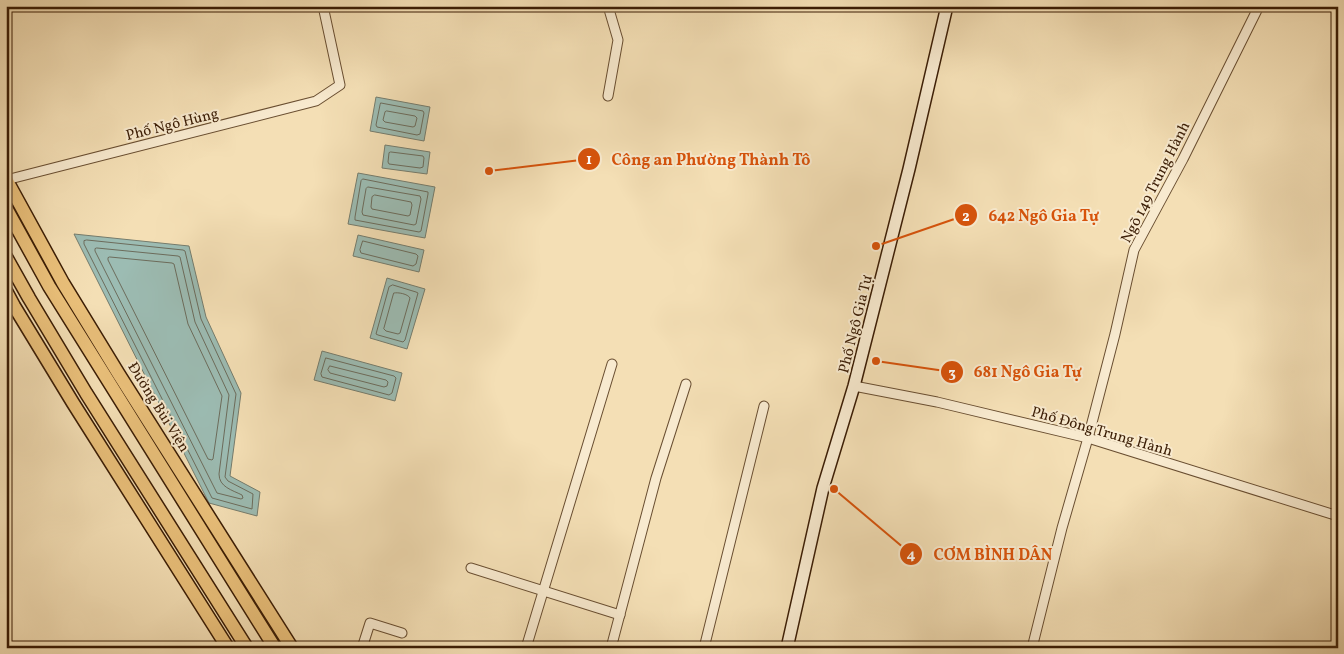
<svg xmlns="http://www.w3.org/2000/svg" width="1344" height="654" viewBox="0 0 1344 654" font-family="Vollkorn,serif">
  <rect width="100%" height="100%" fill="#f4dfb5"/>
  <filter id="stains"><feTurbulence type="fractalNoise" baseFrequency=".004" numOctaves="4"/><feColorMatrix values="0 0 0 0 .2 0 0 0 0 .09 0 0 0 0 .02 0 0 0 .5 -.17"/></filter>
  <radialGradient id="worn" r=".72"><stop offset=".6" stop-color="#630" stop-opacity="0"/><stop offset="1" stop-color="#630" stop-opacity=".3"/></radialGradient>
  <g fill="#9cbcb3" stroke="#757c6d">
    <polygon points="376,97 430,107 424,141 370,131"/>
    <polygon points="385,145 430,152 427,174 382,168"/>
    <polygon points="358,173 435,187 425,238 348,224"/>
    <polygon points="74,234 189,246 206,317 241,393 230,476 260,492 257,516 209,503"/>
    <polygon points="358,235 424,250 419,272 353,256"/>
    <polygon points="387,278 425,289 407,349 370,338"/>
    <polygon points="322,351 402,373 395,401 314,380"/>
  </g>
  <g fill="none" stroke-linecap="round" stroke-linejoin="round">
    <g stroke="#6c6c5c" stroke-width="1">
      <polygon points="381,103 423,111 424,113 420,134 417,135 377,127 376,125 380,105"/>
      <polygon points="387,111 415,116 417,118 415,126 413,127 385,122 383,120 385,112"/>
      <polygon points="391,152 423,156 424,158 423,167 420,168 389,164 388,162 389,153"/>
      <polygon points="363,179 428,192 428,194 421,231 419,232 355,220 355,217 361,181"/>
      <polygon points="368,187 420,196 421,199 416,224 414,225 363,215 362,212 366,189"/>
      <polygon points="375,195 411,202 412,205 410,215 408,216 372,209 371,207 372,197"/>
      <polygon points="87,240 183,250 185,251 201,319 236,394 225,477 228,481 253,494 252,509 212,498 84,244 84,241"/>
      <polygon points="363,241 416,254 418,256 416,264 413,266 361,253 360,250"/>
      <path d="M97,248L178,256L180,257L195,322L229,395L219,474C219,487 232,490 242,495L243,498L241,499L217,493L95,251V249Z"/>
      <polygon points="110,257 172,263 174,264 188,324 222,396 213,459 212,460 208,459 108,260 108,258"/>
      <polygon points="393,285 416,292 418,293 405,340 403,342 378,335 376,334 389,287"/>
      <path d="M394,293C398,292 408,294 410,298L400,333L398,334L386,331L384,329Z"/>
      <polygon points="326,358 394,376 396,378 392,393 389,395 322,377 321,374"/>
      <polygon points="330,366 386,380 388,382 387,386 384,387 330,373 328,370"/>
    </g>
    <defs>
      <g id="minor">
        <polyline points="608,6 618,40 608,96"/>
        <polyline points="6,180 316,101 340,85 323,6"/>
        <polyline points="854,386 937,402 1088,438 1338,516"/>
        <polyline points="471,568 620,615"/>
        <polyline points="362,648 370,623 402,633"/>
        <polyline points="526,648 612,364"/>
        <polyline points="611,648 656,478 686,384"/>
        <polyline points="704,648 764,406"/>
        <polyline points="1032,648 1062,528 1088,438 1115,334 1134,250 1183,159 1259,6"/>
      </g>
      <polyline id="secondary" points="787,648 823,488 854,386 909,169 947,6"/>
      <g id="primary">
        <polyline points="6,179 63,283 118,373 292,648"/>
        <polyline points="6,208 49,286 275,648"/>
        <polyline points="6,257 29,298 86,393 247,648"/>
        <polyline points="6,291 14,306 73,403 228,648"/>
      </g>
    </defs>
    <use href="#minor" stroke="#694e31" stroke-width="11"/>
    <use href="#secondary" stroke="#3b1d05" stroke-width="14"/>
    <use href="#primary" stroke="#3b1d05" stroke-width="15"/>
    <use href="#minor" stroke="#f8eacf" stroke-width="9"/>
    <use href="#secondary" stroke="#f8eacf" stroke-width="11"/>
    <use href="#primary" stroke="#eac07a" stroke-width="12"/>
  </g>
  <g text-anchor="middle" stroke-width="4" stroke-linejoin="round" paint-order="stroke">
    <g font-size="15" fill="#3b1d05" stroke="#f8eacf">
      <text transform="translate(172 124) rotate(-14)" y="5">Phố Ngô Hùng</text>
      <text transform="translate(1155 182) rotate(-63)" y="5">Ngõ 149 Trung Hành</text>
      <text transform="translate(855 324) rotate(-76)" y="5">Phố Ngô Gia Tự</text>
      <text transform="translate(159 407) rotate(58)" y="5">Đường Bùi Viện</text>
      <text transform="translate(1102 431) rotate(16)" y="5">Phố Đông Trung Hành</text>
    </g>
  </g>
  <path fill="none" stroke="#d7530b" stroke-width="2" d="M489 171L589 159M876 246L966 215M876 361L952 372M834 489L911 554"/>
  <g fill="#d7530b" stroke="#f8eacf" stroke-width="2">
    <circle cx="489" cy="171" r="5"/>
    <circle cx="876" cy="246" r="5"/>
    <circle cx="876" cy="361" r="5"/>
    <circle cx="834" cy="489" r="5"/>
    <circle cx="589" cy="159" r="12"/>
    <circle cx="966" cy="215" r="12"/>
    <circle cx="952" cy="372" r="12"/>
    <circle cx="911" cy="554" r="12"/>
  </g>
  <g font-size="15" text-anchor="middle" font-weight="bold" fill="#fff">
    <text x="589" y="164">1</text>
    <text x="966" y="221">2</text>
    <text x="952" y="377">3</text>
    <text x="911" y="559">4</text>
  </g>
  <g font-size="16" text-anchor="middle" font-weight="bold" fill="#d7530b" stroke="#f8eacf" stroke-width="4" stroke-linejoin="round" paint-order="stroke">
    <text x="711" y="165">Công an Phường Thành Tô</text>
    <text x="1044" y="221">642 Ngô Gia Tự</text>
    <text x="1028" y="377">681 Ngô Gia Tự</text>
    <text x="993" y="560">CƠM BÌNH DÂN</text>
  </g>
  <rect width="1344" height="654" fill="none" stroke="#f4dfb5" stroke-width="25"/>
  <rect x="8" y="8" width="1329" height="639" fill="none" stroke="#3b1d05" stroke-width="2.5"/>
  <rect x="12" y="12" width="1319" height="629" fill="none" stroke="#3b1d05"/>
  <rect width="100%" height="100%" filter="url(#stains)"/>
  <rect width="100%" height="100%" fill="url(#worn)"/>
</svg>
